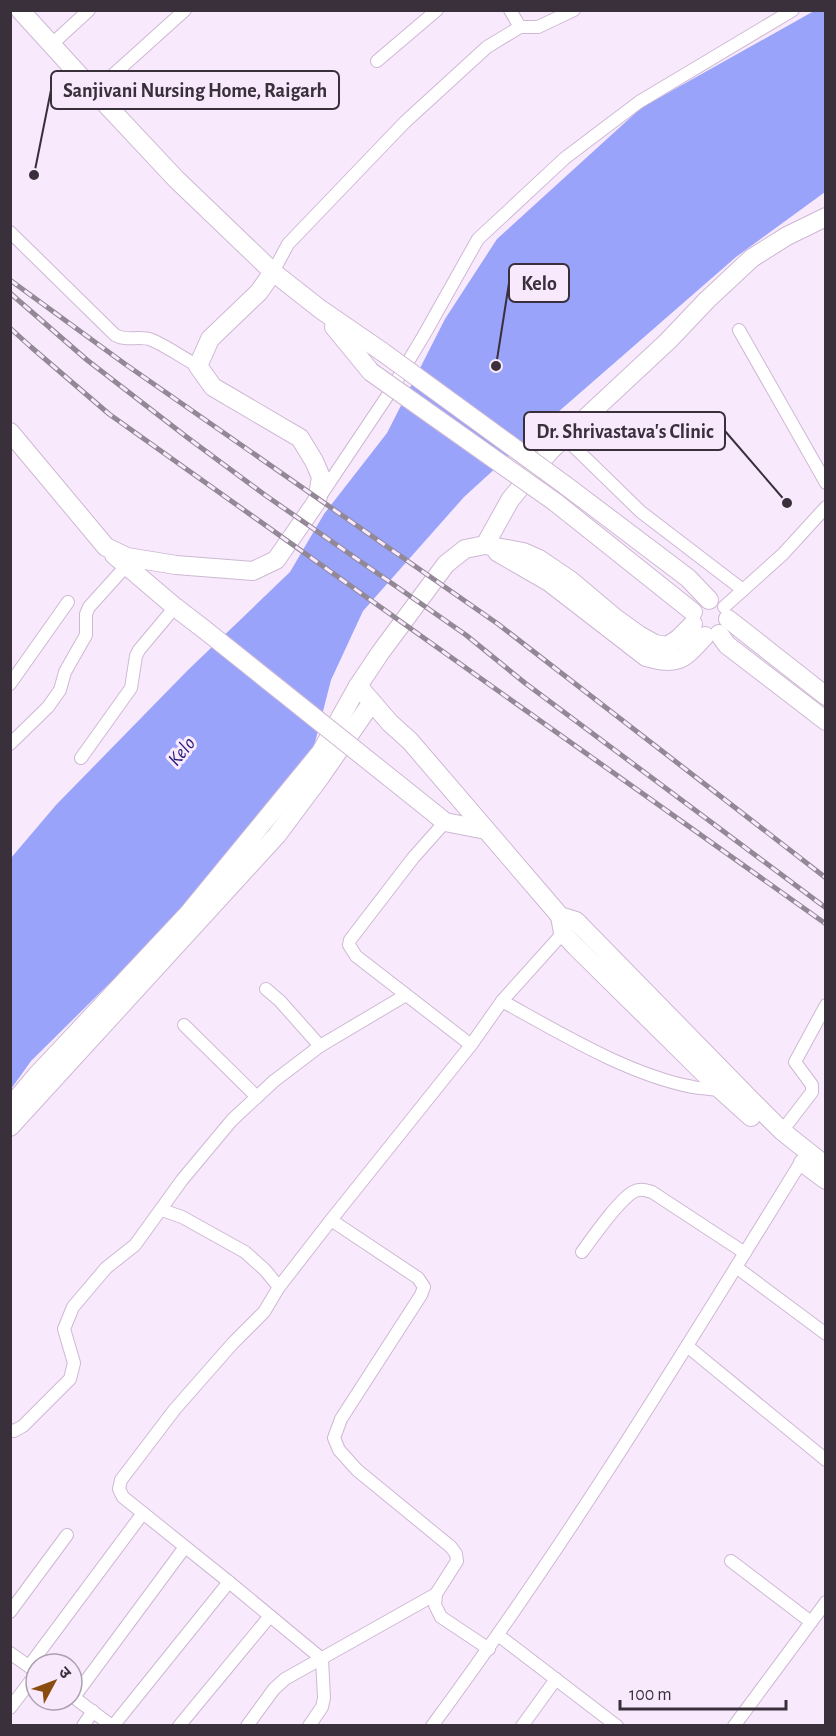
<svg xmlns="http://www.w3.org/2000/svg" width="836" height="1736" viewBox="0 0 836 1736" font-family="'Alegreya Sans','Noto Sans Devanagari',sans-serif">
  <rect width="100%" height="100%" fill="#f8eafc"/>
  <polygon fill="#99a3fa" points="814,11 825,11 825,192 736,257 534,433 464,497 363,611 331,680 310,762 222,872 31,1061 11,1089 11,858 56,805 187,671 290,572 324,514 387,433 445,319 497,239 641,108"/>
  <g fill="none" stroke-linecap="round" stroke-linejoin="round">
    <defs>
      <g id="street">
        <polyline points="510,10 520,27"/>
        <polyline points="51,45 89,10"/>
        <polyline points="377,61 437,10"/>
        <polyline points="94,92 185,10"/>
        <path d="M10,232L115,335C127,342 139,335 152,340C168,347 183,358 198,366"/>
        <polyline points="273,272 288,244 405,122 487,47 520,27 538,27 574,10"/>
        <polyline points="739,330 826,483"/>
        <polyline points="565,438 641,512 743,590"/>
        <polyline points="321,495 388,395 424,335 478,239 565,158 639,102 793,10"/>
        <polyline points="724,607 783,554 826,507"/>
        <polyline points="10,684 68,602"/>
        <polyline points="10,744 48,707 60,690 65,672 86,635 86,614 89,607 126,566"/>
        <polyline points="81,758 131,688 136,656 139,650 175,607"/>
        <polyline points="445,822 413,858 350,940 349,945 356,956 471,1045"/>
        <polyline points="266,989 280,1001 320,1046"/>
        <path d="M502,1001C560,1033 629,1075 693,1087C702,1089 712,1089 721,1090"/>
        <polyline points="184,1025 257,1097"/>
        <polyline points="782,1131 812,1092 812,1085 795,1062 826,1005"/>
        <polyline points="162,1210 182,1217 245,1252 265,1270 279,1287"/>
        <polyline points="331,1220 418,1278 424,1287 421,1295 341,1419 334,1438 339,1450 357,1470 451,1547 456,1554 457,1561 436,1594 435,1605 441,1617 489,1649"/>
        <path d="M582,1252C593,1237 618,1201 633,1192C640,1188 645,1190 652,1192L745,1253"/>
        <polyline points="736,1267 826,1334"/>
        <polyline points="687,1346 826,1460"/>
        <polyline points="10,1430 14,1431 23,1426 70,1379 74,1363 64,1329 73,1307 106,1268 135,1245 182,1180 232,1120 274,1081 320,1046 406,995"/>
        <polyline points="731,1561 811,1622"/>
        <polyline points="10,1612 67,1535"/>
        <polyline points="498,1635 617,1726"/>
        <polyline points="10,1653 34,1670"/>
        <polyline points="29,1666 143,1513"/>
        <polyline points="72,1696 112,1726"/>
        <polyline points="74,1697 185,1547"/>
        <polyline points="10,1708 36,1674"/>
        <polyline points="83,1726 93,1711"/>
        <polyline points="113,1726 229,1582"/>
        <polyline points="179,1726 270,1616"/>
        <polyline points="247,1726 274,1689 285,1679 436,1594"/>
        <polyline points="309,1726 322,1707 324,1698 322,1659 229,1582 123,1497 119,1489 121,1480 175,1409 233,1343 264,1312 279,1287 331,1220 471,1045 502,1001 563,933"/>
        <path d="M432,1726C566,1545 683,1353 801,1162"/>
        <polyline points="522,1726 556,1679"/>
        <polyline points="734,1726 826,1602"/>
      </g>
      <g id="secondary">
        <polyline points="20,10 102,100 176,179 273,272 320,309 384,353"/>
        <polyline points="334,327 371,372"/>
        <polyline points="10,432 106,547 127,557 176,565 253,571 276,560 317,501 321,477 314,461 300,438 213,387 198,366 210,339 259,292 273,272"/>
        <polyline points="565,485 688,578 709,600"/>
        <polyline points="555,502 693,612"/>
        <polyline points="485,545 510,500 550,451 668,341 707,300 752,258 787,236 826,217"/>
        <path d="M497,552L549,582L646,657C679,666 683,660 705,636"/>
        <polyline points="114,555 175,607 205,630"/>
        <polyline points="728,619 826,696"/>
        <polyline points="693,624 678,639 667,646 655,644 639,635 614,617 570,580 539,559 523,552 485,545 465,549 446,564 380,653 358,686 390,723 410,741 560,916 576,921 751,1100 782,1131 826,1166"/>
        <polyline points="719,634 727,645 826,721"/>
        <polyline points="434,813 445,822 486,830"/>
        <polyline points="560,916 563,933 576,947 721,1090 751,1117"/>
        <polyline points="10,1107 36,1076 188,914 321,752 358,686"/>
        <polyline points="10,1127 277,835 321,776 372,702"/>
        <polyline points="803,1163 826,1180"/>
      </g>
    </defs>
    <use href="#street" stroke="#ceb8d4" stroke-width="14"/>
    <use href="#secondary" stroke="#ceb8d4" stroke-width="20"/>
    <use href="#street" stroke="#fff" stroke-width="12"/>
    <use href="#secondary" stroke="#fff" stroke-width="18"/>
    <defs>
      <g id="rail">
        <polyline points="10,280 125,364 498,624 826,878"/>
        <polyline points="10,293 87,360 188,438 265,495 466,635 525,683 826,908"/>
        <polyline points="10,328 31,347 109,414 826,924"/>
      </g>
    </defs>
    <use href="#rail" stroke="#938896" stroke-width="5"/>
    <use href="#rail" stroke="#f8eafc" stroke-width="3" stroke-dasharray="9" stroke-linecap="butt"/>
    <defs>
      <g id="secondary-bridge">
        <polyline points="384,353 565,485"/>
        <polyline points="371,372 555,502"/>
        <polyline points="205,630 434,813"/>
      </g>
    </defs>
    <use href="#secondary-bridge" stroke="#ceb8d4" stroke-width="20" stroke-linecap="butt"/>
    <use href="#secondary-bridge" stroke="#fff" stroke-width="18"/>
  </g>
  <g text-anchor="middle" stroke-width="6" stroke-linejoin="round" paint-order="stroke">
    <g font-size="20" font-style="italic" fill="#24187b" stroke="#f8eafc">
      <text transform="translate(181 751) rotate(-51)" y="7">Kelo</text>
    </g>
  </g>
  <path fill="none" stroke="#39303c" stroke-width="2" d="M34 175L51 90M496 366L509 283M787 503L725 431"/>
  <g fill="#39303c" stroke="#f8eafc" stroke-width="2">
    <circle cx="34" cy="175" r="6"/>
    <circle cx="496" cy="366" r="6"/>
    <circle cx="787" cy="503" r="6"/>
  </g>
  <g fill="#f8eafc" stroke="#39303c" stroke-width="2">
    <rect x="51" y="71" width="288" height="38" rx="6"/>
    <rect x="509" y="264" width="60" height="38" rx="6"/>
    <rect x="524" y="412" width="201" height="38" rx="6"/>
  </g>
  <g font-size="20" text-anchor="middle" font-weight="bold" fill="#39303c">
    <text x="195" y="97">Sanjivani Nursing Home, Raigarh</text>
    <text x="539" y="290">Kelo</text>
    <text x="625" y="438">Dr. Shrivastava's Clinic</text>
  </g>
  <rect width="836" height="1736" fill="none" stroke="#39303c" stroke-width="24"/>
  <g transform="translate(54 1682) rotate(49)"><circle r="28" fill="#f8eafc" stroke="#aca0af" stroke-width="1.5"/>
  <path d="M0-4.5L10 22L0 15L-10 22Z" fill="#8a4d0f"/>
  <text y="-9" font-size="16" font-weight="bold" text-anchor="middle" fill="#39303c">उ</text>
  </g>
  <path d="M620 1700v9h166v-9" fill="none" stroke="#39303c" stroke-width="3"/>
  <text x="629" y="1700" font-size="18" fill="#39303c" stroke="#f8eafc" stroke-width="4.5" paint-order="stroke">100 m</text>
</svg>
